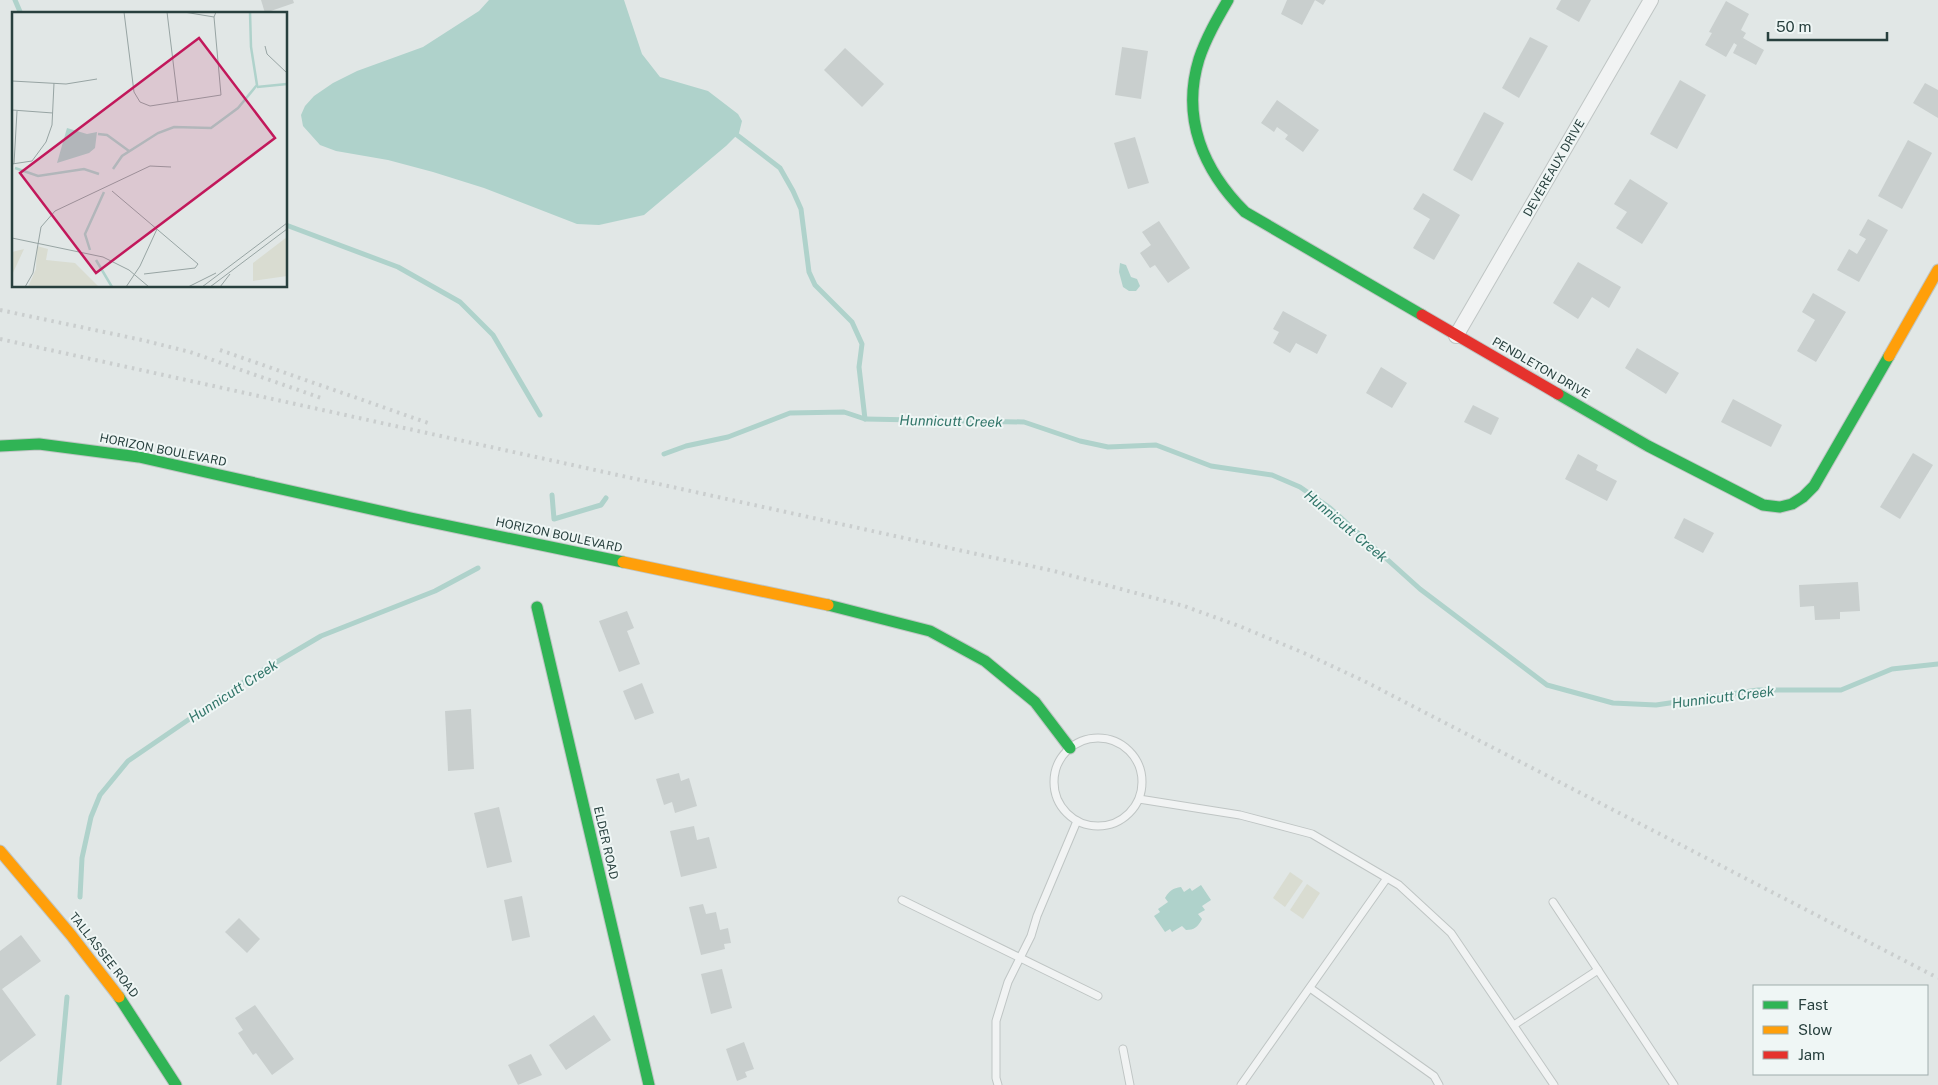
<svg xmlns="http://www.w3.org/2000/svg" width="1938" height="1085" viewBox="0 0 1938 1085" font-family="'Public Sans',sans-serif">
  <rect width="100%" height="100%" fill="#e1e7e6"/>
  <g fill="#d9dcd1">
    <polygon points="1290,872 1303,881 1285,907 1273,898"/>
    <polygon points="1307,884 1320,893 1303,919 1290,910"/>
  </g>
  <g fill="#afd2cb">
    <polygon points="489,0 624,0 642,54 660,77 708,91 738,114 742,121 739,133 726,146 644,215 599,225 577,224 484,188 433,172 388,160 336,151 320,145 303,126 301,115 305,106 314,96 333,83 357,71 423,47 479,11"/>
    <polygon points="1120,263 1126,265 1131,277 1137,279 1140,286 1136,291 1129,291 1123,287 1119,272"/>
    <path d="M1201,885L1211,900L1202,906L1205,910L1198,914L1202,919C1198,927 1194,930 1186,930L1182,926L1172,932L1170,929L1165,932L1154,916L1160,912L1158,909L1168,902L1165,898C1169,891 1173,888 1181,887L1184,892L1190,888L1192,891Z"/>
  </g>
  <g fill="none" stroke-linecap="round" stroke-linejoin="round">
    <g stroke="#afd2cb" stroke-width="5">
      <polyline points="15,0 21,14"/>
      <polyline points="737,135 780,168 793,191 801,209 809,272 815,285 852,322 862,344 859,367 865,419"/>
      <polyline points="286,225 398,267 460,302 493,335 540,415"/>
      <polyline points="664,454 686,446 728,437 790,413 844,412 865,419 1024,422 1080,441 1108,447 1156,445 1211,466 1272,475 1300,487 1330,508 1420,589 1547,685 1613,703 1656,705 1758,690 1841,690 1892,669 1938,664"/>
      <polyline points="552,495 554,519 601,505 606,498"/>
      <polyline points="80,897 82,858 91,817 100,795 128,761 248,679 321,636 435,591 478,568"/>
      <polyline points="59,1085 67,997"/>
    </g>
  </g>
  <g fill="#c9cfce">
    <polygon points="261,0 293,0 294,3 265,13"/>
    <polygon points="1287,0 1326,0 1323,5 1315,0 1302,25 1281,14"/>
    <polygon points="1561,0 1591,0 1579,22 1556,9"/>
    <polygon points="1726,1 1749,14 1741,30 1746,33 1743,38 1764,50 1756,65 1733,53 1737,45 1734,43 1726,57 1705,45 1712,33 1709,32"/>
    <polygon points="1530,37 1548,46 1519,98 1502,88"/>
    <polygon points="1122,47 1148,51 1141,99 1115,95"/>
    <polygon points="845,48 884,84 862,107 824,70"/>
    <polygon points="1680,80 1706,95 1677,149 1650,134"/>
    <polygon points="1925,83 1938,90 1938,118 1913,103"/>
    <polygon points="1277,100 1319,130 1303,152 1285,139 1288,135 1277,127 1274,132 1261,123"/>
    <polygon points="1484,112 1504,123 1472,181 1453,170"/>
    <polygon points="1135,137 1149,183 1128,189 1114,143"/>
    <polygon points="1908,140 1932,153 1902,209 1878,196"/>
    <polygon points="1630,179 1668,203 1642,244 1616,228 1627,212 1614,204"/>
    <polygon points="1423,193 1460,215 1434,260 1413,248 1430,219 1413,209"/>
    <polygon points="1868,219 1888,230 1859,282 1837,270 1849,249 1857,254 1866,239 1859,235"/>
    <polygon points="1159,221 1190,268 1168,283 1155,265 1150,268 1140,253 1151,245 1142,232"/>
    <polygon points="1578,262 1621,287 1609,308 1592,297 1578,319 1553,303"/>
    <polygon points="1813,293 1846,312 1816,362 1797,351 1815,320 1802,312"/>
    <polygon points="1283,311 1327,335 1317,354 1296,343 1290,353 1273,343 1279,332 1273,329"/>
    <polygon points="1637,348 1679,373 1666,394 1625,368"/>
    <polygon points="1381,367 1407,383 1392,408 1366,393"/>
    <polygon points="1733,399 1782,425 1771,447 1721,422"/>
    <polygon points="1473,405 1499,418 1491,435 1464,422"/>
    <polygon points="1913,453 1933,465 1900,519 1880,507"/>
    <polygon points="1578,454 1598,465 1596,470 1617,481 1607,501 1565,479"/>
    <polygon points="1684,518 1714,533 1703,553 1674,538"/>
    <polygon points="1858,582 1860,611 1840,612 1840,619 1815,620 1814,606 1800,607 1799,585"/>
    <polygon points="627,611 634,628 627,631 640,664 619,672 599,621"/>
    <polygon points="642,683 654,713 635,720 623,691"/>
    <polygon points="471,709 474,769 448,771 445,711"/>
    <polygon points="679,773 681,781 689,778 697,806 675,813 672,802 664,805 656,779"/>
    <polygon points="499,807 512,862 487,868 474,813"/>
    <polygon points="694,826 697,840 709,837 717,868 681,877 670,831"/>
    <polygon points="522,896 530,937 512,941 504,900"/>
    <polygon points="703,904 706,914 716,912 720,930 728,928 731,943 724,944 725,949 701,955 689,907"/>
    <polygon points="239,918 260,939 247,953 225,932"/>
    <polygon points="21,935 41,961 2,989 36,1035 0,1062 0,951"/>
    <polygon points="722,969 732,1008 711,1014 701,974"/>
    <polygon points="255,1005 294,1059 272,1075 256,1053 253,1055 238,1033 243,1030 235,1018"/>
    <polygon points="594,1015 611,1040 566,1070 549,1045"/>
    <polygon points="744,1042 754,1069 745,1072 747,1077 737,1081 726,1049"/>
    <polygon points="531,1054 542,1075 518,1085 508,1065"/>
  </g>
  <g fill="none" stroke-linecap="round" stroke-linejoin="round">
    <defs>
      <g id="lane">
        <circle cx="1098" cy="782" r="44"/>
        <polyline points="1139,799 1240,815 1312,834 1399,885 1451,933 1554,1085"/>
        <polyline points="902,900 1098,996"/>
        <polyline points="1553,902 1674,1085"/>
        <polyline points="1310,988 1434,1076 1439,1085"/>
        <polyline points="1514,1025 1598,970"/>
        <polyline points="1123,1049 1130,1085"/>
        <polyline points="998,1085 996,1078 996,1021 1008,982 1031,936 1037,916 1077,821"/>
        <polyline points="1241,1085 1387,878"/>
      </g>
      <polyline id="street" points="1456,336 1651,0"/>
      <g id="fast">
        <path d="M1228,0C1217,19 1206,38 1199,59C1181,118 1203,170 1245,212L1422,315"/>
        <polyline points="1558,394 1648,446 1763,505 1780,507 1792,504 1803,497 1814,486 1889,356"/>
        <polyline points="0,446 39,444 139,457 411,518 623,562"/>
        <polyline points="828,605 930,631 985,661 1035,702 1070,748"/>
        <polyline points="537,607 649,1085"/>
        <polyline points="119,997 176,1085"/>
      </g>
      <g id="slow">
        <polyline points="1889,356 1938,270"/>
        <polyline points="623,562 828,605"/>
        <polyline points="0,851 71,935 119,997"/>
      </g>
      <polyline id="jam" points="1422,315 1558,394"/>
    </defs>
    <use href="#lane" stroke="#bfc5c4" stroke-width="9"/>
    <use href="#street" stroke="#bfc5c4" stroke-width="16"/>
    <use href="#fast" stroke="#bfc5c4" stroke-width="13"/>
    <use href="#slow" stroke="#bfc5c4" stroke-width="13"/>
    <use href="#jam" stroke="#bfc5c4" stroke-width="13"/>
    <use href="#lane" stroke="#f1f3f3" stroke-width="7"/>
    <use href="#street" stroke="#f1f3f3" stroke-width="14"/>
    <use href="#fast" stroke="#30b455" stroke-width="11"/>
    <use href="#slow" stroke="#ff9f0a" stroke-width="11"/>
    <use href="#jam" stroke="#e5322d" stroke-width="11"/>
    <g stroke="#cacece" stroke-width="4" stroke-dasharray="2.5 5" stroke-linecap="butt">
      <polyline points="0,310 142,340 190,352 321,398"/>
      <polyline points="0,339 1054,571 1184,606 1239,626 1304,653 1366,682 1938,978"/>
      <polyline points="220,350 431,424"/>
    </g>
  </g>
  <g text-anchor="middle" stroke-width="4" stroke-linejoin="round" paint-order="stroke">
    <g font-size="12" fill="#28403e" stroke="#eff6f5">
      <text transform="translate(1554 168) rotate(-60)" y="4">DEVEREAUX DRIVE</text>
      <text transform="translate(1541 368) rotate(30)" y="4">PENDLETON DRIVE</text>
      <text transform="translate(163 450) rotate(11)" y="4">HORIZON BOULEVARD</text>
      <text transform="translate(559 535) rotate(12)" y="4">HORIZON BOULEVARD</text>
      <text transform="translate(606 843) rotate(77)" y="4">ELDER ROAD</text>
      <text transform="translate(104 955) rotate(52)" y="4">TALLASSEE ROAD</text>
    </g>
    <g font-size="14" font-style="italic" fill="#317569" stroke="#eff6f5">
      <text transform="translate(951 421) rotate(1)" y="5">Hunnicutt Creek</text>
      <text transform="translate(1346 526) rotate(40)" y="5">Hunnicutt Creek</text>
      <text transform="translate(233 691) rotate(-33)" y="5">Hunnicutt Creek</text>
      <text transform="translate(1723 697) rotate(-7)" y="5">Hunnicutt Creek</text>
    </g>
  </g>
  <g transform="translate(12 12)">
    <rect width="275" height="275" fill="#e1e7e6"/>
    <path d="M275,225V264L241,269V251ZM25,234L36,237L34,248L63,251L87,275H16L24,257ZM12,237L0,263V240Z" fill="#d9dcd1"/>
    <path d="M55,116L75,122L85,120L83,136L77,141L45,151Z" fill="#afd2cb"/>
    <path fill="none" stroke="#afd2cb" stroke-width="2.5" d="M245,75L275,72M86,122L95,123L117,139M3,156L26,164L72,157L87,162M101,157L110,144L146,121L162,115L199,116L226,96L245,73L239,35L238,0M78,238L73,222L92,180M84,248L100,275"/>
    <path fill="none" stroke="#97a4a3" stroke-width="1" d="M112,0L122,80L128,90L138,94L209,83L202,5M155,0L166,90M172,0L202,5L204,0M253,34L255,42L275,61M0,69L54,72L85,67M0,98L41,101M0,152L20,149L34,130L40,113L42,71M2,152L5,99M100,179L186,252L183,256L132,262M0,226L91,245L117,258L137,275M13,275L21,261L29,215L43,199L138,154L159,155M114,275L128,254L145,217M176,275L204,261M190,275L275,211M198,275L275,217M208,275L218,262"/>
    <path fill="#c2185b" fill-opacity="0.15" stroke="#c2185b" stroke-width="2.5" d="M187,26L263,126L84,261L8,161Z"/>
    <rect width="275" height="275" fill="none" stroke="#28403e" stroke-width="2.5"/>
  </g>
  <rect x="1753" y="985" width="175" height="90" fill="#eff6f5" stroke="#9fadac"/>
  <rect x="1763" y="1001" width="25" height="8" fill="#30b455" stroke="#9fadac"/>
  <text x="1798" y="1010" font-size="15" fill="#28403e">Fast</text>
  <rect x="1763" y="1026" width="25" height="8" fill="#ff9f0a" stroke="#9fadac"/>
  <text x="1798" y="1035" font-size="15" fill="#28403e">Slow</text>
  <rect x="1763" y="1051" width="25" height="8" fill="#e5322d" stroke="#9fadac"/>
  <text x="1798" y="1060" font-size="15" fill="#28403e">Jam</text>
  <path d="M1768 32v8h119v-8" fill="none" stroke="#28403e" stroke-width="2.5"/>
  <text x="1776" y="32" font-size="15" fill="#28403e" stroke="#eff6f5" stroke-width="4" paint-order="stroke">50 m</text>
</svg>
